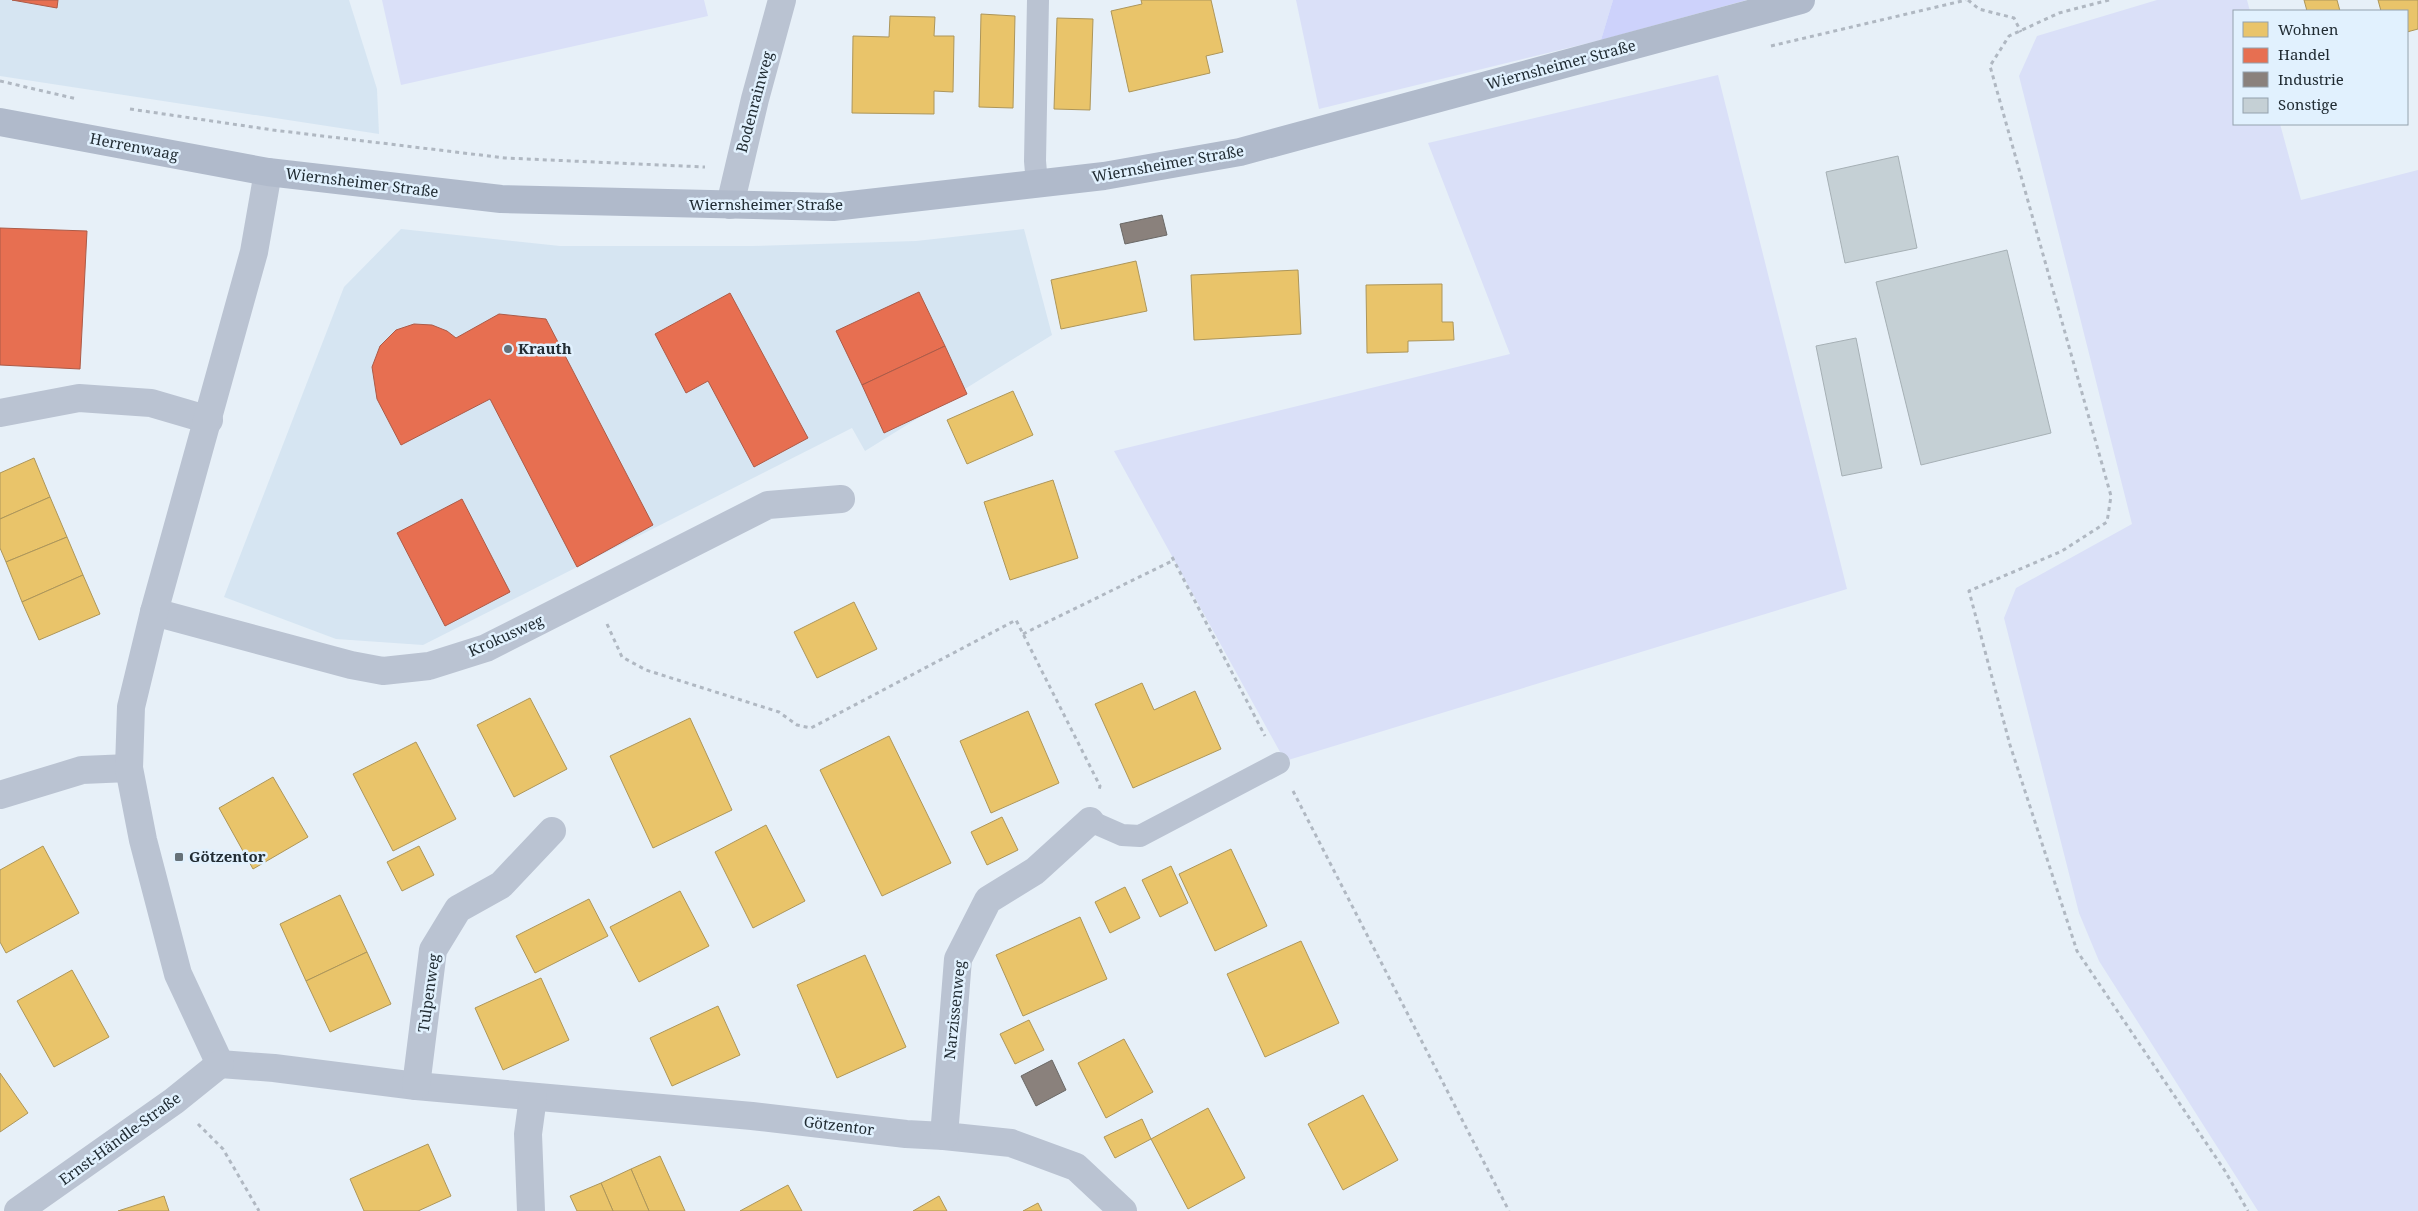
<svg xmlns="http://www.w3.org/2000/svg" width="2418" height="1211" viewBox="0 0 2418 1211" font-family="'Noto Serif',serif">
  <rect width="100%" height="100%" fill="#e7f0f8"/>
  <g fill="#d6e5f2">
    <polygon points="0,0 349,0 377,89 379,134 0,76"/>
    <polygon points="401,229 560,246 752,246 916,241 1024,229 1052,335 865,451 852,428 423,645 336,639 224,597 344,287"/>
  </g>
  <g fill="#dae0f8">
    <polygon points="382,0 704,0 708,16 401,85"/>
    <polygon points="1296,0 1613,0 1601,40 1319,109"/>
    <polygon points="2157,0 2247,0 2250,11 2234,11 2234,124 2280,124 2301,200 2418,170 2418,1211 2258,1211 2099,961 2079,913 2004,618 2016,588 2132,524 2019,76 2037,36"/>
    <polygon points="1718,75 1847,589 1285,761 1114,451 1510,354 1428,143"/>
  </g>
  <polygon fill="#cdd2fb" points="1613,0 1747,0 1601,40"/>
  <g fill="#e9c46a" stroke="#ad965a">
    <polygon points="1141,0 1211,0 1223,52 1206,56 1210,73 1129,92 1111,11 1142,4"/>
    <polygon points="2304,0 2337,0 2340,11 2307,11"/>
    <polygon points="2378,0 2418,0 2418,29 2407,32 2407,11 2381,11"/>
    <polygon points="981,14 1015,16 1013,108 979,107"/>
    <polygon points="890,16 935,17 934,36 954,36 953,92 934,91 934,114 852,113 853,36 889,37"/>
    <polygon points="1057,18 1093,19 1090,110 1054,109"/>
    <polygon points="1136,261 1147,311 1061,329 1051,280"/>
    <polygon points="1298,270 1301,334 1194,340 1191,275"/>
    <polygon points="1442,284 1442,322 1453,322 1454,340 1408,341 1408,352 1367,353 1366,285"/>
    <polygon points="1013,391 1033,435 967,464 947,420"/>
    <polygon points="34,458 50,497 0,519 0,473"/>
    <polygon points="1053,480 1078,558 1010,580 984,502"/>
    <polygon points="50,497 67,537 6,562 0,548 0,519"/>
    <polygon points="67,537 83,575 22,602 6,562"/>
    <polygon points="83,575 100,614 39,640 22,602"/>
    <polygon points="854,602 877,649 817,678 794,632"/>
    <polygon points="1142,683 1154,710 1195,691 1221,749 1133,788 1095,704"/>
    <polygon points="530,698 567,769 514,797 477,725"/>
    <polygon points="1028,711 1059,783 991,813 960,741"/>
    <polygon points="690,718 732,810 653,848 610,756"/>
    <polygon points="889,736 951,863 882,896 820,770"/>
    <polygon points="416,742 456,819 393,851 353,774"/>
    <polygon points="273,777 308,837 253,869 219,808"/>
    <polygon points="1002,817 1018,850 987,865 971,832"/>
    <polygon points="766,825 805,901 753,928 715,852"/>
    <polygon points="43,846 79,913 6,953 0,942 0,870"/>
    <polygon points="419,846 434,875 402,891 387,862"/>
    <polygon points="1231,849 1267,926 1215,951 1179,874"/>
    <polygon points="1171,866 1188,903 1160,917 1142,880"/>
    <polygon points="1125,887 1140,918 1110,933 1095,902"/>
    <polygon points="680,891 709,946 639,982 610,927"/>
    <polygon points="340,895 367,952 306,981 280,924"/>
    <polygon points="589,899 608,936 535,973 516,936"/>
    <polygon points="1080,917 1107,979 1023,1016 996,955"/>
    <polygon points="1301,941 1339,1023 1265,1057 1227,974"/>
    <polygon points="367,952 391,1004 330,1032 306,981"/>
    <polygon points="865,955 906,1047 837,1078 797,985"/>
    <polygon points="72,970 109,1037 54,1067 17,1001"/>
    <polygon points="541,978 569,1040 503,1070 475,1008"/>
    <polygon points="718,1006 740,1055 672,1086 650,1038"/>
    <polygon points="1029,1020 1044,1050 1015,1064 1000,1034"/>
    <polygon points="1124,1039 1153,1092 1106,1118 1078,1063"/>
    <polygon points="0,1073 28,1113 0,1132"/>
    <polygon points="1363,1095 1398,1160 1343,1190 1308,1124"/>
    <polygon points="1208,1108 1245,1178 1188,1209 1151,1139"/>
    <polygon points="1142,1119 1151,1139 1115,1158 1104,1137"/>
    <polygon points="428,1144 451,1196 418,1211 364,1211 350,1179"/>
    <polygon points="660,1156 685,1211 649,1211 631,1169"/>
    <polygon points="631,1169 649,1211 613,1211 601,1183"/>
    <polygon points="601,1183 613,1211 577,1211 570,1196"/>
    <polygon points="788,1185 802,1211 740,1211"/>
    <polygon points="164,1196 169,1211 118,1211"/>
    <polygon points="939,1196 947,1211 913,1211"/>
    <polygon points="1038,1203 1042,1211 1023,1211"/>
  </g>
  <g fill="#e76f51" stroke="#ac5b48">
    <polygon points="12,0 58,0 57,8"/>
    <polygon points="0,228 87,231 80,369 0,365"/>
    <polygon points="919,292 945,346 862,385 836,331"/>
    <polygon points="730,293 808,438 754,467 708,381 686,393 655,334"/>
    <polygon points="499,314 546,319 653,525 577,567 490,399 401,445 377,399 372,367 380,346 396,330 414,324 432,325 447,331 456,338"/>
    <polygon points="945,346 967,394 884,433 862,385"/>
    <polygon points="462,499 510,592 445,626 397,533"/>
  </g>
  <g fill="#8a817c" stroke="#6a6866">
    <polygon points="1162,215 1167,235 1125,244 1120,224"/>
    <polygon points="1052,1060 1066,1090 1036,1106 1021,1076"/>
  </g>
  <g fill="#c5d0d5" stroke="#a6b0b5">
    <polygon points="1898,156 1917,248 1845,263 1826,172"/>
    <polygon points="2007,250 2051,433 1921,465 1876,282"/>
    <polygon points="1856,338 1882,468 1842,476 1816,346"/>
  </g>
  <g fill="none" stroke-linecap="round" stroke-linejoin="round">
    <g stroke="#b0b8c2" stroke-width="3" stroke-dasharray="4 4" stroke-linecap="butt">
      <polyline points="1968,0 1979,9 2014,18 2021,32"/>
      <polyline points="2109,0 2059,13 2009,36 1990,66 2111,496 2107,522 2062,551 1969,591 2010,745 2077,951 2225,1171 2248,1211"/>
      <polyline points="1771,46 1966,0"/>
      <polyline points="0,81 77,99"/>
      <polyline points="130,109 273,130 505,158 705,167"/>
      <polyline points="1172,557 1265,736"/>
      <polyline points="607,624 622,657 646,670 779,712 797,725 811,728 1016,620 1100,786 1099,790"/>
      <polyline points="1023,634 1174,560"/>
      <polyline points="1293,791 1509,1211"/>
      <polyline points="198,1124 223,1149 259,1211"/>
    </g>
    <g stroke="#bac3d2" stroke-width="22">
      <polyline points="1037,184 1035,161 1038,0"/>
      <polyline points="1090,821 1122,835 1140,836 1279,763"/>
    </g>
    <g stroke="#bac3d2" stroke-width="28">
      <polyline points="730,205 755,99 782,0"/>
      <polyline points="0,413 79,398 151,403 209,420"/>
      <polyline points="154,612 351,665 383,671 429,666 486,648 768,505 841,499"/>
      <polyline points="0,795 82,770 129,768"/>
      <polyline points="220,1064 274,1068 416,1086 752,1116 906,1134 944,1136 1011,1143 1076,1167 1123,1211"/>
      <polyline points="220,1064 178,974 143,840 129,768 131,707 154,612 254,252 268,172"/>
      <polyline points="416,1086 433,950 458,909 501,885 552,831"/>
      <polyline points="944,1136 958,959 988,900 1035,871 1090,821"/>
      <polyline points="18,1211 174,1101 220,1064"/>
      <polyline points="531,1211 528,1134 533,1097"/>
    </g>
    <polyline stroke="#b0bacb" stroke-width="28" points="0,122 268,172 501,199 833,207 1104,176 1240,152 1801,0"/>
  </g>
  <g fill="#667178" stroke="#e1f1fe" stroke-width="2">
    <circle cx="508" cy="349" r="5"/>
    <rect x="174" y="852" width="10" height="10" rx="2.5"/>
  </g>
  <g text-anchor="middle" stroke-width="5" stroke-linejoin="round" paint-order="stroke">
    <g font-size="15" fill="#212c33" stroke="#e1f1fe">
      <text transform="translate(1561 65) rotate(-15)" y="5">Wiernsheimer Straße</text>
      <text transform="translate(755 102) rotate(-75)" y="5">Bodenrainweg</text>
      <text transform="translate(134 147) rotate(11)" y="5">Herrenwaag</text>
      <text transform="translate(1168 164) rotate(-10)" y="5">Wiernsheimer Straße</text>
      <text transform="translate(362 183) rotate(7)" y="5">Wiernsheimer Straße</text>
      <text x="766" y="210">Wiernsheimer Straße</text>
      <text transform="translate(506 636) rotate(-24)" y="5">Krokusweg</text>
      <text transform="translate(429 993) rotate(-82)" y="5">Tulpenweg</text>
      <text transform="translate(955 1010) rotate(-84)" y="5">Narzissenweg</text>
      <text transform="translate(839 1126) rotate(7)" y="5">Götzentor</text>
      <text transform="translate(120 1139) rotate(-36)" y="5">Ernst-Händle-Straße</text>
    </g>
    <g font-size="15" font-weight="bold" fill="#212c33" stroke="#e1f1fe" text-anchor="start">
      <text x="518" y="354">Krauth</text>
      <text x="189" y="862">Götzentor</text>
    </g>
  </g>
  <rect x="2233" y="10" width="175" height="115" fill="#e1f1fe" stroke="#94a2ad"/>
  <rect x="2243" y="22" width="25" height="15" fill="#e9c46a" stroke="#94a2ad"/>
  <text x="2278" y="35" font-size="15" fill="#212c33">Wohnen</text>
  <rect x="2243" y="48" width="25" height="15" fill="#e76f51" stroke="#94a2ad"/>
  <text x="2278" y="60" font-size="15" fill="#212c33">Handel</text>
  <rect x="2243" y="72" width="25" height="15" fill="#8a817c" stroke="#94a2ad"/>
  <text x="2278" y="85" font-size="15" fill="#212c33">Industrie</text>
  <rect x="2243" y="98" width="25" height="15" fill="#c5d0d5" stroke="#94a2ad"/>
  <text x="2278" y="110" font-size="15" fill="#212c33">Sonstige</text>
</svg>
